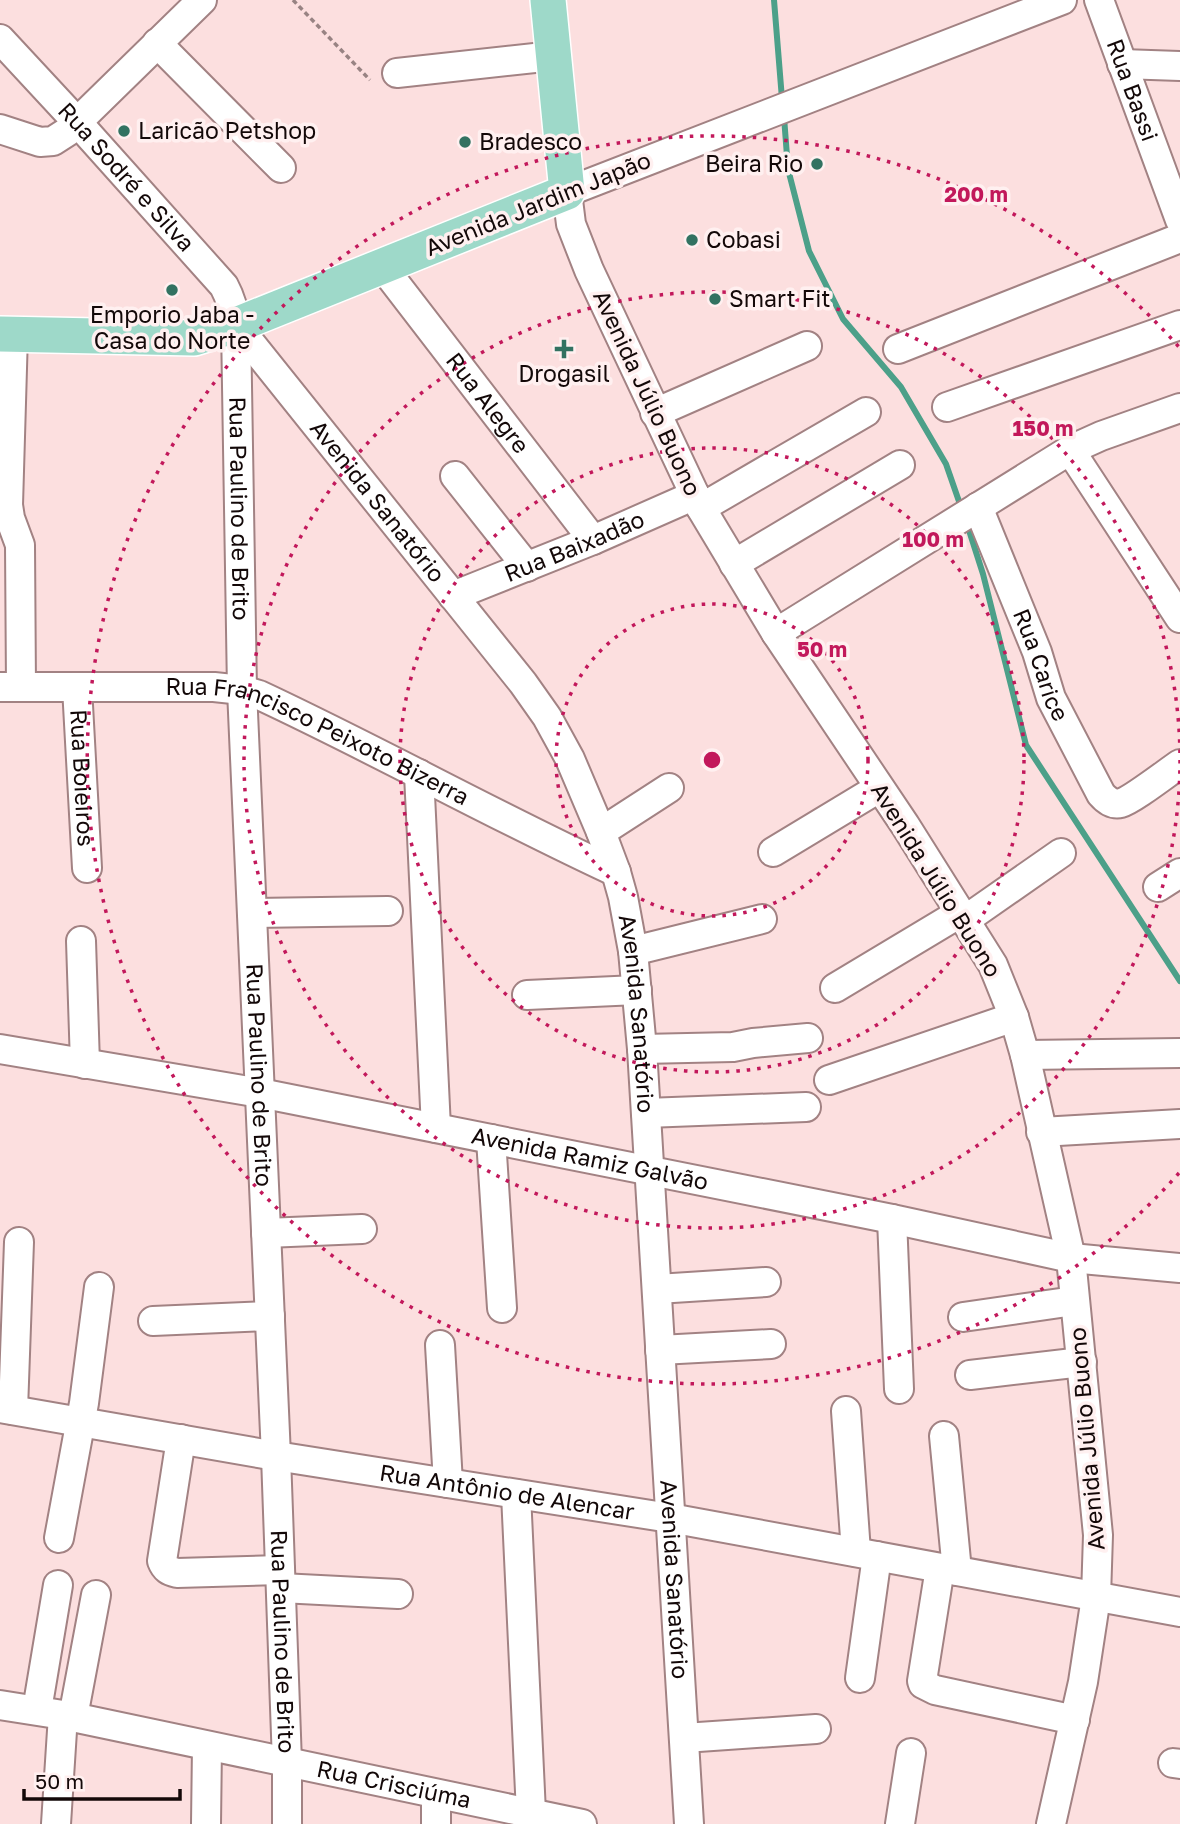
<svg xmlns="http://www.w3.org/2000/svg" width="1180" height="1824" viewBox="0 0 1180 1824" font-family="'Golos Text',sans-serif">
  <rect width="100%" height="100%" fill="#fcdfdf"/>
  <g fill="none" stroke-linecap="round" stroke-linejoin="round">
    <g stroke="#4ca089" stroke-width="6">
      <polyline points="774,0 782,99"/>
      <polyline points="784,117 788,169 809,251 843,319 901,387 946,464 962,510"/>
      <polyline points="967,524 983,574 1026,745 1180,981"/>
    </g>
    <defs>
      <g id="minor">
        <path id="s1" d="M1099,0L1180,220"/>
        <path id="s2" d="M0,39L78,123L224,286C231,299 234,310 236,325L242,690L276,1456L287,1763V1824"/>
        <polyline points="157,43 281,168"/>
        <polyline points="1122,64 1180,66"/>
        <polyline points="397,73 553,56"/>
        <polyline points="0,129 40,142 53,141 67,132 202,0"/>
        <path id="s3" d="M382,266L593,540"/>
        <path id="s4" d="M236,325L523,683L547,717L570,759L601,832L616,872L623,897L633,951L642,1049L689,1824"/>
        <polyline points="13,334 8,505 10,518 20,545 21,687"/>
        <polyline points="898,349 1180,238"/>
        <polyline points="947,407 1180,325"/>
        <polyline points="655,413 807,346"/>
        <polyline points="1070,450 1180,618"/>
        <polyline points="455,476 527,567"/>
        <path id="s5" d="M978,507L1037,652L1051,698L1101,794C1106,800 1113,805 1121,803C1132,800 1168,772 1180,764"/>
        <polyline points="701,508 866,412"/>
        <polyline points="734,564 900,465"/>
        <path id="s6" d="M453,596L593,540L695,495"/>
        <polyline points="776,633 1070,450 1101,436 1180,408"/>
        <path id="s7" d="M0,687H214L242,690L259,695C379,751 495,816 616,872"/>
        <path id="s8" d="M77,687L87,868"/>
        <polyline points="419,774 436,1128"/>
        <polyline points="601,832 669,788"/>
        <polyline points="773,852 879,788"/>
        <polyline points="1158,887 1180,873"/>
        <polyline points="252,913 388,911"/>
        <polyline points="965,920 1061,853"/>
        <polyline points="81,941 85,1064"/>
        <polyline points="633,951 762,919"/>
        <polyline points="835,988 960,913"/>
        <polyline points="527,995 637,990"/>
        <path id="s9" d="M0,1049L260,1093L892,1219L1071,1258L1180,1268"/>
        <polyline points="642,1049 733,1047 753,1043 808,1038"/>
        <polyline points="1025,1055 1180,1053"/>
        <polyline points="829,1080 1014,1017"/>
        <polyline points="646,1113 806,1107"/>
        <polyline points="1041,1132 1180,1124"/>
        <polyline points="491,1139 502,1308"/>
        <polyline points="892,1219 899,1389"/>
        <polyline points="266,1233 362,1229"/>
        <polyline points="657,1289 766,1282"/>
        <polyline points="963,1317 1074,1301"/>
        <polyline points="153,1321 270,1316"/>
        <polyline points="440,1345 448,1483"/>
        <polyline points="660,1350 771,1344"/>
        <polyline points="970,1375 1082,1362"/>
        <path id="s10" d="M0,1408L276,1456L670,1518L1180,1612"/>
        <polyline points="13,1410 19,1242"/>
        <polyline points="846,1411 856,1552"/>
        <polyline points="944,1436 957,1571"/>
        <path d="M181,1439L162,1561C165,1569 169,1571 177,1573L280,1570"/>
        <polyline points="516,1494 531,1813"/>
        <polyline points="59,1538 84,1403 99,1287"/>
        <polyline points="940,1568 922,1681 923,1684 935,1690 1075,1720"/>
        <polyline points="281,1588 398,1594"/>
        <polyline points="860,1678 877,1556"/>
        <path id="s11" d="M0,1705L63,1715L582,1824"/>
        <polyline points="37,1710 58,1585"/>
        <polyline points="73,1717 96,1595"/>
        <polyline points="684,1738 816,1729"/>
        <polyline points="1173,1763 1180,1764"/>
        <polyline points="436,1794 436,1824"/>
        <polyline points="56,1824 63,1715"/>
        <polyline points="206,1824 207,1746"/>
        <polyline points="900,1824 911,1753"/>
        <polyline points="1051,1824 1083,1682 1096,1597 1098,1535 1071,1258 1025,1055 1014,1017 993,965 905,825 776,633 701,508 589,270 571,224 567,192 1062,0"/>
      </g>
      <polyline id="major" points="0,334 194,338 236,325 567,192 548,0"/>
    </defs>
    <use href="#minor" stroke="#a28283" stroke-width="32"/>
    <use href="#major" stroke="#fff" stroke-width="38"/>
    <polyline stroke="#988383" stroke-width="3.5" stroke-dasharray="5 3.5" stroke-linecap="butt" points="293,0 370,80"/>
    <use href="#minor" stroke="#fff" stroke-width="28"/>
    <use href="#major" stroke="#9ed9c9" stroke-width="35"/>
  </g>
  <g fill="none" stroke="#c2185b" stroke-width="3.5" stroke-dasharray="3.5 7">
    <circle cx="712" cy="760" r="156"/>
    <circle cx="712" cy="760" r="312"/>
    <circle cx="712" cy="760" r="468"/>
    <path d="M1179 1173A624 624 0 1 1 1179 347"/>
  </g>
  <g fill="#327261" stroke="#fff0f0" stroke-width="2.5">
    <circle cx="124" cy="131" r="7"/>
    <circle cx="465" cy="142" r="7"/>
    <circle cx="817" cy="164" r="7"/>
    <circle cx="692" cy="240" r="7"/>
    <circle cx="172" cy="290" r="7"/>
    <circle cx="715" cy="299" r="7"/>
    <path d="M560.5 338.5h7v7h7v7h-7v7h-7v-7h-7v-7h7z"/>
  </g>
  <g text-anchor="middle" stroke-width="7" stroke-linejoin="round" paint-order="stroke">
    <g font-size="23" fill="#130808" stroke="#fff0f0">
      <text dy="8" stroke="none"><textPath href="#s1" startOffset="96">Rua Bassi</textPath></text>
      <text dy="8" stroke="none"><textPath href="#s2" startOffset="187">Rua Sodré e Silva</textPath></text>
      <text transform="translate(538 204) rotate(-22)" y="8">Avenida Jardim Japão</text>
      <text transform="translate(647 393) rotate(65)" y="8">Avenida Júlio Buono</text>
      <text dy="8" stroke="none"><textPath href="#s3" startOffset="173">Rua Alegre</textPath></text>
      <text dy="8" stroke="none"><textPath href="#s4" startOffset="226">Avenida Sanatório</textPath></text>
      <text dy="8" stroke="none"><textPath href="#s2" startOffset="558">Rua Paulino de Brito</textPath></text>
      <text dy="8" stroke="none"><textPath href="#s6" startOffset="131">Rua Baixadão</textPath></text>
      <text dy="8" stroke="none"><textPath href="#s5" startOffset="170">Rua Carice</textPath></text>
      <text dy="8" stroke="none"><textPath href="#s7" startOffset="329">Rua Francisco Peixoto Bizerra</textPath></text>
      <text dy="8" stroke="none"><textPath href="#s8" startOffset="91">Rua Boieiros</textPath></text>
      <text transform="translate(936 880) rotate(58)" y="8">Avenida Júlio Buono</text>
      <text dy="8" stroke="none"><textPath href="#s4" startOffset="814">Avenida Sanatório</textPath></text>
      <text dy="8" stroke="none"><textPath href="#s2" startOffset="1125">Rua Paulino de Brito</textPath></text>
      <text dy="8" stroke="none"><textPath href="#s9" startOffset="600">Avenida Ramiz Galvão</textPath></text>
      <text transform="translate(1087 1439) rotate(-95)" y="8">Avenida Júlio Buono</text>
      <text dy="8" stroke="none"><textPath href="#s10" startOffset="514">Rua Antônio de Alencar</textPath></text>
      <text dy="8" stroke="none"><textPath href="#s4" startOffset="1381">Avenida Sanatório</textPath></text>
      <text dy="8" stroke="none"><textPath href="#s2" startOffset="1692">Rua Paulino de Brito</textPath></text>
      <text dy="8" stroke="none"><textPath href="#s11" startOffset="402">Rua Crisciúma</textPath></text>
    </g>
    <g font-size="23" fill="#130808" stroke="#fff0f0" text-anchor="start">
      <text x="138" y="139">Laricão Petshop</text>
      <text x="479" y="150">Bradesco</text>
      <text x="803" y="172" text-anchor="end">Beira Rio</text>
      <text x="706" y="248">Cobasi</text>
      <text x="729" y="307">Smart Fit</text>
      <text x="172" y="323" text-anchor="middle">Emporio Jaba -<tspan x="172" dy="26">Casa do Norte</tspan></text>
      <text x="564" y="382" text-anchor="middle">Drogasil</text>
    </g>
  </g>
  <circle cx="712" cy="760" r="10" fill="#c2185b" stroke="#fff0f0" stroke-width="3.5"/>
  <g font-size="21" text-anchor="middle" font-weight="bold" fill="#c2185b" stroke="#fff0f0" stroke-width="7" stroke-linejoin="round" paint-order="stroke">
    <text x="976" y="202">200 m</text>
    <text x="1043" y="436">150 m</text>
    <text x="933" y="547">100 m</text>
    <text x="822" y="657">50 m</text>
  </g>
  <path d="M24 1789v10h156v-10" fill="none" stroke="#130808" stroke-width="3.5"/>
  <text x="35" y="1789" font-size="21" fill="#130808" stroke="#fff0f0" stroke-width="5" paint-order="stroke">50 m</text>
</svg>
